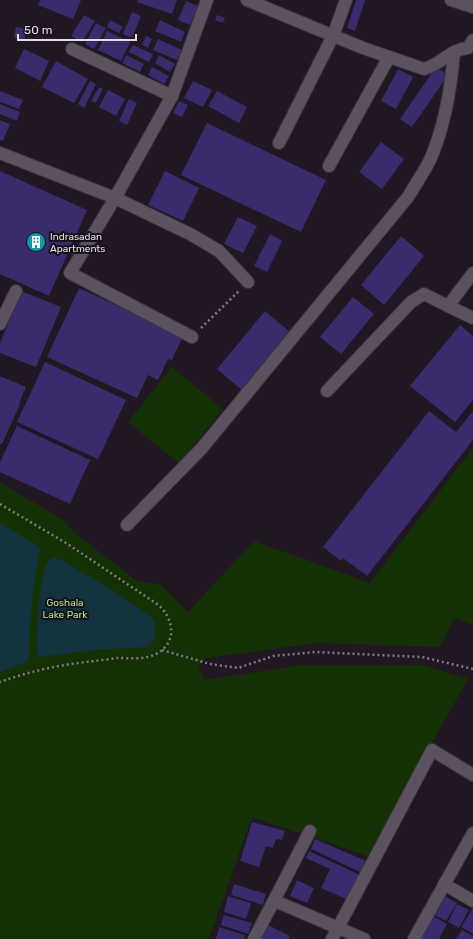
<svg xmlns="http://www.w3.org/2000/svg" width="473" height="939" viewBox="0 0 473 939" font-family="Rubik,sans-serif">
  <rect width="100%" height="100%" fill="#211723"/>
  <g fill="#143105">
    <polygon points="172,367 223,409 179,463 128,422"/>
    <polygon points="473,448 473,624 454,618 440,647 316,643 206,658 198,667 205,680 301,665 423,665 468,679 368,856 252,817 209,939 0,939 0,482 63,520 75,533 137,581 161,585 188,612 254,541 370,583"/>
  </g>
  <g fill="#12323e">
    <path d="M0,523L40,548C33,586 29,622 29,661L0,672Z"/>
    <path d="M53,557L59,559L104,585L148,614C158,624 159,636 148,647L95,650L38,657C37,640 37,564 53,557Z"/>
  </g>
  <g fill="#392b6c">
    <polygon points="40,0 81,0 73,19 38,5"/>
    <polygon points="138,0 177,0 172,14 137,2"/>
    <polygon points="356,0 365,0 355,31 347,28"/>
    <polygon points="186,1 198,6 190,25 178,20"/>
    <polygon points="132,12 141,16 132,38 123,34"/>
    <polygon points="84,15 95,21 82,42 71,36"/>
    <polygon points="217,15 225,18 223,23 215,20"/>
    <polygon points="110,20 123,27 119,33 107,27"/>
    <polygon points="160,20 185,32 181,42 155,31"/>
    <polygon points="96,23 106,28 94,49 85,44"/>
    <polygon points="16,27 27,29 24,40 14,38"/>
    <polygon points="107,31 130,42 121,61 98,50"/>
    <polygon points="146,36 152,39 148,48 142,45"/>
    <polygon points="158,39 182,50 177,60 153,50"/>
    <polygon points="133,45 153,54 149,62 129,52"/>
    <polygon points="24,49 49,61 40,81 15,68"/>
    <polygon points="126,55 144,64 140,72 122,63"/>
    <polygon points="159,55 175,64 170,72 155,63"/>
    <polygon points="56,61 88,79 74,103 42,87"/>
    <polygon points="152,67 169,76 164,84 148,75"/>
    <polygon points="436,67 448,75 412,127 400,119"/>
    <polygon points="398,69 413,77 396,109 381,101"/>
    <polygon points="90,81 96,84 84,108 78,104"/>
    <polygon points="193,81 212,90 203,107 184,98"/>
    <polygon points="99,87 103,89 96,103 91,101"/>
    <polygon points="108,90 125,99 116,116 99,107"/>
    <polygon points="0,91 23,100 19,109 0,102"/>
    <polygon points="217,91 247,107 239,123 208,106"/>
    <polygon points="129,99 137,103 127,125 119,121"/>
    <polygon points="179,101 188,105 182,117 173,113"/>
    <polygon points="0,104 20,112 17,121 0,114"/>
    <polygon points="0,120 10,124 3,141 0,140"/>
    <polygon points="207,123 326,180 301,232 181,175"/>
    <polygon points="381,142 404,159 382,189 359,172"/>
    <polygon points="0,171 87,210 49,296 0,274"/>
    <polygon points="165,171 199,188 183,221 148,205"/>
    <polygon points="238,217 257,226 243,253 224,244"/>
    <polygon points="270,234 282,241 267,272 254,266"/>
    <polygon points="401,236 424,256 384,305 361,285"/>
    <polygon points="79,288 183,336 172,360 168,359 158,380 148,375 137,398 47,357"/>
    <polygon points="21,291 61,307 36,367 0,353 0,343"/>
    <polygon points="353,297 374,314 341,354 320,337"/>
    <polygon points="265,311 291,333 243,391 217,369"/>
    <polygon points="460,325 473,336 473,400 455,422 410,386"/>
    <polygon points="45,362 126,400 98,459 17,422"/>
    <polygon points="0,376 26,387 19,404 20,404 2,444 0,444"/>
    <polygon points="429,411 456,432 473,411 473,440 367,576 343,558 341,561 323,547"/>
    <polygon points="17,426 90,460 70,504 0,472 0,462"/>
    <polygon points="252,822 285,831 282,840 276,839 273,848 266,846 259,867 240,861"/>
    <polygon points="315,839 366,861 360,872 311,849"/>
    <polygon points="309,851 360,875 349,900 321,888 330,869 306,858"/>
    <polygon points="297,880 314,888 307,903 290,896"/>
    <polygon points="234,884 266,894 263,905 231,895"/>
    <polygon points="228,896 251,903 246,919 224,912"/>
    <polygon points="445,896 457,903 446,921 434,915"/>
    <polygon points="457,904 469,910 459,928 448,922"/>
    <polygon points="473,908 473,934 461,927"/>
    <polygon points="224,915 252,923 248,934 221,925"/>
    <polygon points="433,916 447,924 439,939 420,939"/>
    <polygon points="268,925 290,936 289,939 261,939"/>
    <polygon points="219,927 245,935 244,939 216,939"/>
    <polygon points="462,930 473,936 473,939 456,939"/>
  </g>
  <g fill="none" stroke-linecap="round" stroke-linejoin="round">
    <defs>
      <g id="street">
        <path d="M247,0L363,48L424,69C440,65 451,49 468,48L473,40"/>
        <polyline points="451,0 473,7"/>
        <polyline points="72,49 172,96"/>
        <polyline points="279,143 333,36 346,0"/>
        <polyline points="0,153 115,198 190,234 219,251 248,282"/>
        <polyline points="329,166 389,57"/>
        <polyline points="448,306 473,318"/>
        <polyline points="0,324 16,291"/>
        <polyline points="192,337 70,273 115,198 172,96 207,0"/>
        <polyline points="327,391 411,302 424,294 448,306 473,273"/>
        <path d="M127,525L202,448L408,197C415,185 424,172 430,160C445,126 451,89 454,52"/>
        <polyline points="444,884 473,901"/>
        <polyline points="275,901 364,939"/>
        <polyline points="254,939 310,831"/>
        <polyline points="332,939 432,750 473,775"/>
        <polyline points="414,939 473,833"/>
      </g>
    </defs>
    <use href="#street" stroke="#3a343c" stroke-width="14"/>
    <g stroke="#817983" stroke-width="2.5" stroke-dasharray="2 3" stroke-linecap="butt">
      <polyline points="201,328 239,291"/>
      <path d="M0,504L66,543L157,604C174,617 178,643 156,654C145,660 129,658 117,658C110,659 102,660 95,661C63,664 30,671 0,682"/>
      <polyline points="162,650 210,664 238,668 273,656 315,652 422,657 473,669"/>
    </g>
    <use href="#street" stroke="#5b515f" stroke-width="12"/>
  </g>
  <defs>
    <symbol id="building-disc" viewBox="-11 -11 22 22"><circle r="9.5" fill="#0f9aa8" stroke="#170f1a"/><path d="M-4-6H4V6H1V3H-1V6H-4ZM-2.5-4.3h1.7v1.8h-1.7ZM.8-4.3h1.7v1.8H.8ZM-2.5-1h1.7V.8h-1.7ZM.8-1h1.7V.8H.8Z" fill="#fff"/></symbol>
  </defs>
  <g fill-rule="evenodd">
    <use href="#building-disc" x="25" y="231" width="22" height="22"/>
  </g>
  <g text-anchor="middle" stroke-width="4" stroke-linejoin="round" paint-order="stroke">
    <g font-size="10" fill="#e3dde5" stroke="#170f1a" text-anchor="start">
      <text x="50" y="240">Indrasadan<tspan x="50" dy="12">Apartments</tspan></text>
    </g>
    <g font-size="10" fill="#a3e689" stroke="#170f1a">
      <text x="65" y="606">Goshala<tspan x="65" dy="12">Lake Park</tspan></text>
    </g>
  </g>
  <path d="M18 34v6h118v-6" fill="none" stroke="#e3dde5" stroke-width="2"/>
  <text x="24" y="34" font-size="12" fill="#e3dde5" stroke="#170f1a" stroke-width="3" paint-order="stroke">50 m</text>
</svg>
